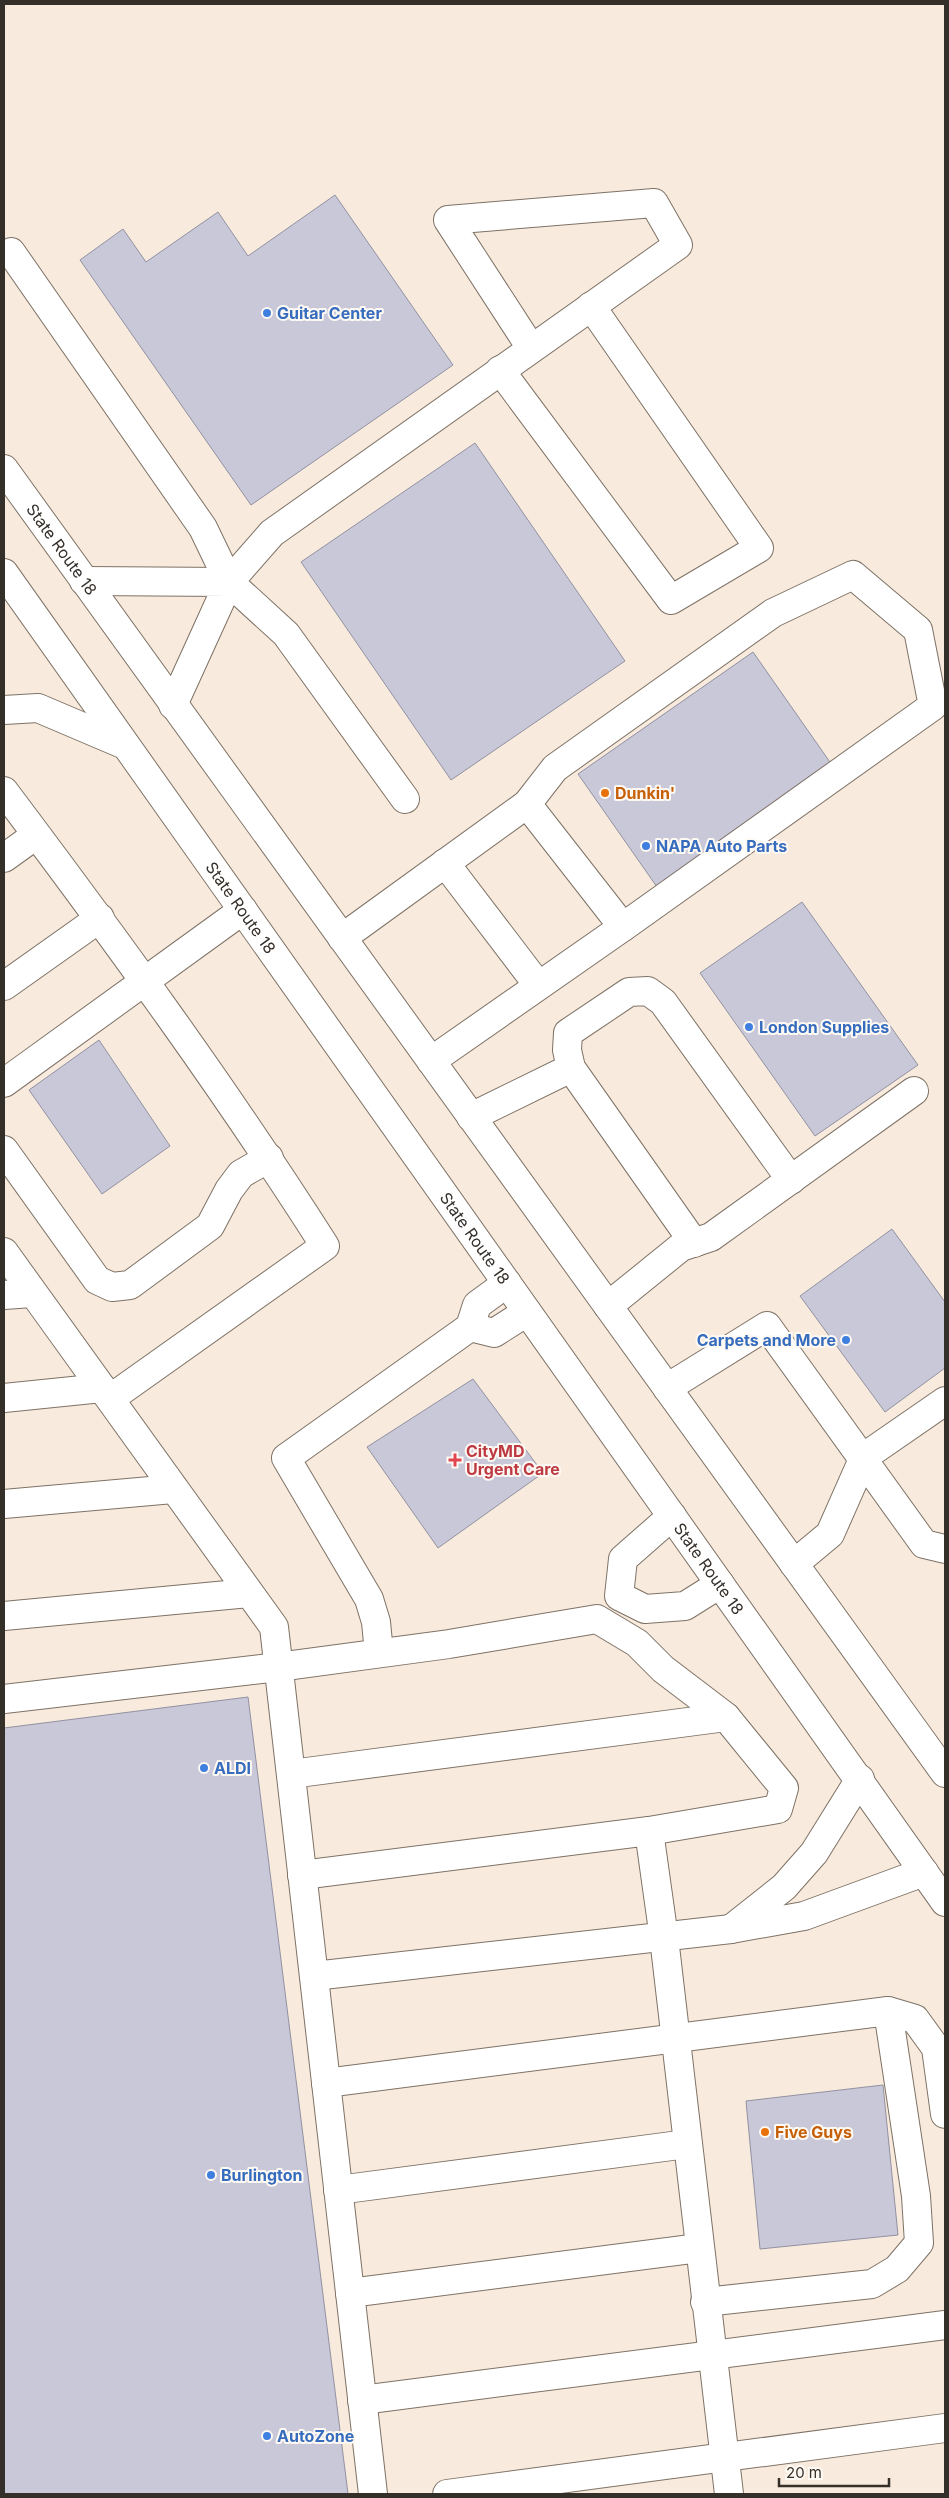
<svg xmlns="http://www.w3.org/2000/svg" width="949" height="2498" viewBox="0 0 949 2498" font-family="Inter,sans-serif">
  <rect width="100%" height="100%" fill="#f8eadc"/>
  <g fill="#c8c8d9" stroke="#9191a1">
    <polygon points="335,195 453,365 251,505 80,260 123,229 146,262 218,212 248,256"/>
    <polygon points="475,443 625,661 451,780 301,562"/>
    <polygon points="753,652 832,765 657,887 578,774"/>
    <polygon points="802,902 918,1065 815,1136 700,973"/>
    <polygon points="99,1040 170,1146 102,1194 29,1090"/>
    <polygon points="892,1229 945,1302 945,1368 885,1412 800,1296"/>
    <polygon points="473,1379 543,1473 438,1548 367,1447"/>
    <polygon points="248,1697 348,2494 4,2494 4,1728"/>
    <polygon points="883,2085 898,2235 760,2249 746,2101"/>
  </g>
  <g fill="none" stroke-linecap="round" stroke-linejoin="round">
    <defs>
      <g id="minor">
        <polyline points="11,252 203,528 229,582 286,634 405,799"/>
        <polyline points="500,370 671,600 759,548 591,306"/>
        <polyline points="84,581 229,582 173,705"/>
        <polyline points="229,582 272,533 678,245 654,203 448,220 531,348"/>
        <polyline points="4,710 38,708 125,745"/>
        <path d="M4,791C116,940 225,1089 325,1246L111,1398"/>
        <polyline points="527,804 555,768 773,613 853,575 918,630 933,706 623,927"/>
        <polyline points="4,858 36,835"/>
        <polyline points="445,863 538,985"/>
        <polyline points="342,938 527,804 623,927 431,1061"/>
        <polyline points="4,986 100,918"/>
        <polyline points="4,1083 243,910"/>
        <polyline points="471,1117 571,1068"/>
        <polyline points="4,1150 97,1280 112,1287 130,1285 210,1226 229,1190 241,1174 269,1158"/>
        <polyline points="694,1243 571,1068 567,1050 568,1033 629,992 648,991 663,1002 791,1180"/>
        <polyline points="4,1252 274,1627 373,2494"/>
        <polyline points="507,1283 477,1305 470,1327 494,1333 527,1312"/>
        <polyline points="4,1295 32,1293"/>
        <polyline points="608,1306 681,1247 711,1237 914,1091"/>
        <polyline points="667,1388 767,1326 924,1544 945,1549"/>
        <polyline points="4,1398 102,1388"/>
        <polyline points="4,1504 173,1489"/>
        <polyline points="672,1516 623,1559 619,1596 645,1609 685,1606 720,1584"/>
        <polyline points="794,1564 830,1534 864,1457 945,1401"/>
        <polyline points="4,1616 249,1593"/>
        <polyline points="379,1653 376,1622 369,1599 286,1458 470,1327"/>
        <polyline points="4,1699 278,1667 449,1644 597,1619 637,1643 663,1669 726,1717 784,1788 778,1809 649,1831"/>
        <polyline points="291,1774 726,1717"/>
        <polyline points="860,1779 814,1853 784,1887 731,1929 804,1916 924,1872"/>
        <polyline points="302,1875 649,1831 664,1938 729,2494"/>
        <polyline points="314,1976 731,1929"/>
        <polyline points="326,2083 888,2011 915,2019 936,2048 945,2114"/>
        <polyline points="338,2190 687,2144"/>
        <polyline points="350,2293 699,2248"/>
        <polyline points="705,2302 872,2284 897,2269 919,2243 916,2196 888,2011"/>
        <polyline points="362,2400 945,2325"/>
        <polyline points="447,2494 945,2428"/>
      </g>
      <g id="highway">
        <path id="s1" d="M4,469L945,1773"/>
        <path id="s2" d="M4,573L945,1902"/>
      </g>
    </defs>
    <use href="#minor" stroke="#7e7266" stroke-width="30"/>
    <use href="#highway" stroke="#7e7266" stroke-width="30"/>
    <use href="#minor" stroke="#fff" stroke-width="28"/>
    <use href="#highway" stroke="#fff" stroke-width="28"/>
  </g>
  <g fill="#3f7fe0" stroke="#fef9f3" stroke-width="2">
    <circle cx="267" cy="313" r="5"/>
    <circle cx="646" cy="846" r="5"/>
    <circle cx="749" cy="1027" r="5"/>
    <circle cx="846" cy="1340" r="5"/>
    <circle cx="204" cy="1768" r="5"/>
    <circle cx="211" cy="2175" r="5"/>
    <circle cx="267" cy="2436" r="5"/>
  </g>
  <g fill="#e8710a" stroke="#fef9f3" stroke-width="2">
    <circle cx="605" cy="793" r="5"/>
    <circle cx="765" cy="2132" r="5"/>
  </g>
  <path fill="#e0444e" stroke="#fef9f3" stroke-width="2" d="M452.5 1452.5h5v5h5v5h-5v5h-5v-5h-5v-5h5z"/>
  <g text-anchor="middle" stroke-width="4" stroke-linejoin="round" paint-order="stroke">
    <g font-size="16" font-weight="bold" fill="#366cbe" stroke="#fef9f3" text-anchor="start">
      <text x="277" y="319">Guitar Center</text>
      <text x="656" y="852">NAPA Auto Parts</text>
      <text x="759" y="1033">London Supplies</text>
      <text x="836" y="1346" text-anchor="end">Carpets and More</text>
      <text x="214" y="1774">ALDI</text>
      <text x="221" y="2181">Burlington</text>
      <text x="277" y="2442">AutoZone</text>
    </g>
    <g font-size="16" fill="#352f2a" stroke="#fef9f3">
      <text dy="6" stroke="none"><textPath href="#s1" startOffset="99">State Route 18</textPath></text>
      <text dy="6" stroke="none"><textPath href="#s2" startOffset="410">State Route 18</textPath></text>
      <text dy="6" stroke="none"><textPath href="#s2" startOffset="815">State Route 18</textPath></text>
      <text dy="6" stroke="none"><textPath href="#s2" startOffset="1220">State Route 18</textPath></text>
    </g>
    <g font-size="16" font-weight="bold" fill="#c56008" stroke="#fef9f3" text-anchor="start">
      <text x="615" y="799">Dunkin'</text>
      <text x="775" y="2138">Five Guys</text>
    </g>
    <g font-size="16" font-weight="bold" fill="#be3a42" stroke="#fef9f3" text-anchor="start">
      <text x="466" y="1457">CityMD<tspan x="466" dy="18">Urgent Care</tspan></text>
    </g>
  </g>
  <rect width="949" height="2498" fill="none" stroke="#352f2a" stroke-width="10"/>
  <path d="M779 2478v8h110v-8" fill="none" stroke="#352f2a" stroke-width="2.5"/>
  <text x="786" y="2478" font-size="15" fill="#352f2a" stroke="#fef9f3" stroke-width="4" paint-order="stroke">20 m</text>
</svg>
